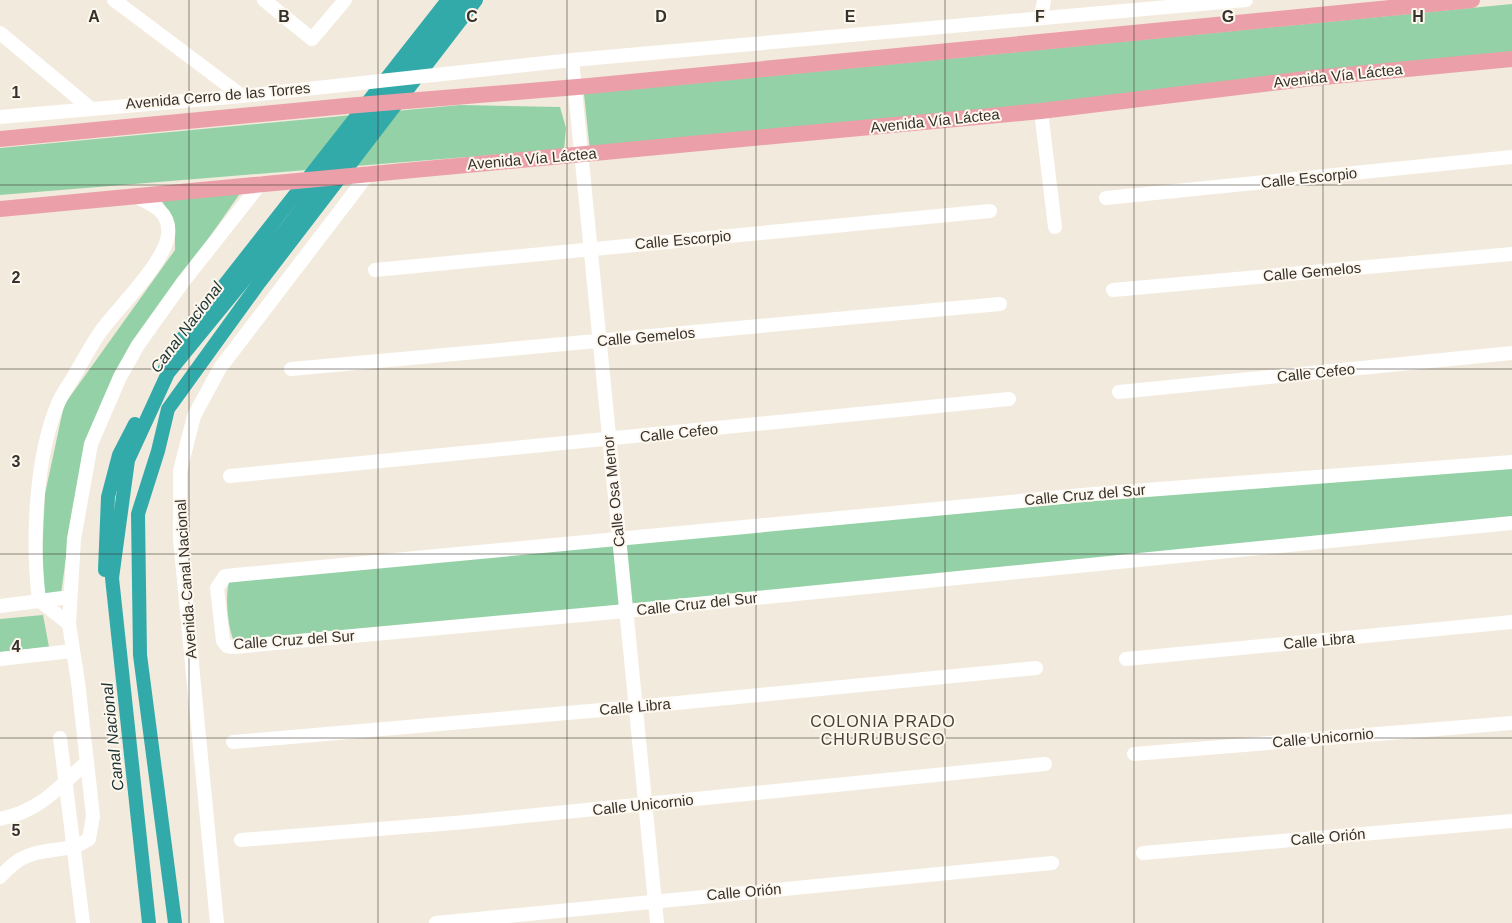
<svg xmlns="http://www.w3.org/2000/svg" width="1512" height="923" viewBox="0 0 1512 923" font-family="Helvetica,sans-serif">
  <rect width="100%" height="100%" fill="#f2eadc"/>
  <g fill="#95d1a6">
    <polygon points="1512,4 1512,55 590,151 584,94"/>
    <polygon points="460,105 560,107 566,128 564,149 0,195 0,148"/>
    <polygon points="241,192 130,351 87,445 66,557 61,594 45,594 41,576 45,494 64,405 175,250 175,224 161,199"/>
    <path d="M1512,466V518L235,643C228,632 224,592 230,580L637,538Z"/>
    <polygon points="43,615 49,647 0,652 0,619"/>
  </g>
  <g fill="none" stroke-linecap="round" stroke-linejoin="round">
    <g stroke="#3aa" stroke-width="14">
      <polyline points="165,368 178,344 448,0"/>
      <polyline points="105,570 108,497 119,455 135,424"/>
      <polyline points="149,923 112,578 128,460 168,373 290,224 410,65 463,0"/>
      <polyline points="175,923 140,655 138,514 158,451 168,409 259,283 476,0"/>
    </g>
    <g stroke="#fff" stroke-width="14">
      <polyline points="114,0 242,96"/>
      <polyline points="264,0 312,39 345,0"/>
      <polyline points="1041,18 1044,0"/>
      <polyline points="0,33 90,108"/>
      <polyline points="572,60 657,923"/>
      <polyline points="1041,111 1055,227"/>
      <polyline points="0,117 242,96 572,60 1246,0"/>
      <polyline points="1106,198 1512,157"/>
      <polyline points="375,270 990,211"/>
      <polyline points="1113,290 1512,254"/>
      <polyline points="291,369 1000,304"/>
      <polyline points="1119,392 1512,353"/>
      <polyline points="1512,462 1094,494 225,576 217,588 223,641 227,646 233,647 626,611 1512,523"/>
      <polyline points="230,476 1009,399"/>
      <polyline points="0,606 70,597"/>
      <path d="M69,624L39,600C32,543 35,460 57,406C61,395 68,386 74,376C83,361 91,345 101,331C118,308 165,262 168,235C171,212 152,204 135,196"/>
      <polyline points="0,659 72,651"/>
      <polyline points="1126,659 1512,622"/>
      <polyline points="60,738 83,923"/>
      <polyline points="233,742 636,707 1036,668"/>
      <polyline points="1134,754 1512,723"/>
      <path d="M0,819C40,811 58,788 87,762"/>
      <polyline points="241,840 466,822 1045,764"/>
      <polyline points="1143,853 1512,821"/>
      <path d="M0,877C6,871 13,863 21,859C43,846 69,854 89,839L93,816L78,682L69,624L74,539L91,444L120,377L138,345L183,282L261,183"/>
      <polyline points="217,923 180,539 180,471 194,416 220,368 369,173"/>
      <polyline points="436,923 1052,863"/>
    </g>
    <g stroke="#eba0a9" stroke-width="16">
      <polyline points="0,139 346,106 589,86 1472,0"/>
      <polyline points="0,209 1041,111 1313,78 1512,59"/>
    </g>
  </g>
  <path fill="none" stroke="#35322d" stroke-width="1" stroke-opacity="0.55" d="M189,0V923M378,0V923M567,0V923M756,0V923M945,0V923M1134,0V923M1323,0V923M0,185H1512M0,369H1512M0,554H1512M0,738H1512"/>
  <g text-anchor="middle" stroke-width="4" stroke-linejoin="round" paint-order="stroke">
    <g font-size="15" fill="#35322d" stroke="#fef7ed">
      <text transform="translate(1338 76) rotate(-6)" y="5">Avenida Vía Láctea</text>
      <text transform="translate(218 96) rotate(-5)" y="5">Avenida Cerro de las Torres</text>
      <text transform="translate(935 121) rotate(-6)" y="5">Avenida Vía Láctea</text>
      <text transform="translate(532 159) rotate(-5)" y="5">Avenida Vía Láctea</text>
      <text transform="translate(1309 178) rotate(-6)" y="5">Calle Escorpio</text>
      <text transform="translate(683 240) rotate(-5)" y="5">Calle Escorpio</text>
      <text transform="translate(1312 272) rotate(-5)" y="5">Calle Gemelos</text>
      <text transform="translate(646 337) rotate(-5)" y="5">Calle Gemelos</text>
      <text transform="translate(1316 373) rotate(-6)" y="5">Calle Cefeo</text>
      <text transform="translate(679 433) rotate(-6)" y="5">Calle Cefeo</text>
      <text transform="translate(614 491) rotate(-96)" y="5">Calle Osa Menor</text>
      <text transform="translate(1085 495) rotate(-5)" y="5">Calle Cruz del Sur</text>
      <text transform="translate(186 579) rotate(-94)" y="5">Avenida Canal Nacional</text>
      <text transform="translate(697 604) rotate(-6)" y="5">Calle Cruz del Sur</text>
      <text transform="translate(294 640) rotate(-4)" y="5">Calle Cruz del Sur</text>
      <text transform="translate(1319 641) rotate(-5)" y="5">Calle Libra</text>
      <text transform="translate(635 707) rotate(-5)" y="5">Calle Libra</text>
      <text transform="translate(1323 738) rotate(-5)" y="5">Calle Unicornio</text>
      <text transform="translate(643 805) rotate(-6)" y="5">Calle Unicornio</text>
      <text transform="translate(1328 837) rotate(-5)" y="5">Calle Orión</text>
      <text transform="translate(744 892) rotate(-5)" y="5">Calle Orión</text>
    </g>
    <g font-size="16" font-style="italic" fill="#1a3333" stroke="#fef7ed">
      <text transform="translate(186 327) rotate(-53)" y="6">Canal Nacional</text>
      <text transform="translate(112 737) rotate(-96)" y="6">Canal Nacional</text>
    </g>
    <g font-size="16" letter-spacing="1" fill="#484237" stroke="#fef7ed">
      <text x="883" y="727">COLONIA PRADO<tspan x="883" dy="18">CHURUBUSCO</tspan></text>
    </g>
  </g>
  <g font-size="16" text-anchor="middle" font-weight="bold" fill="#35322d" stroke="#fef7ed" stroke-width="4" stroke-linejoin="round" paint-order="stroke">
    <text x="94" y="22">A</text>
    <text x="284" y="22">B</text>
    <text x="472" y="22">C</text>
    <text x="661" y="22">D</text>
    <text x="850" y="22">E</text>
    <text x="1040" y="22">F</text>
    <text x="1228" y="22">G</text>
    <text x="1418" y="22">H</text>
    <text x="16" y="98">1</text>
    <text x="16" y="283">2</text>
    <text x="16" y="467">3</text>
    <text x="16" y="652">4</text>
    <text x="16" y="836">5</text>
  </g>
</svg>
